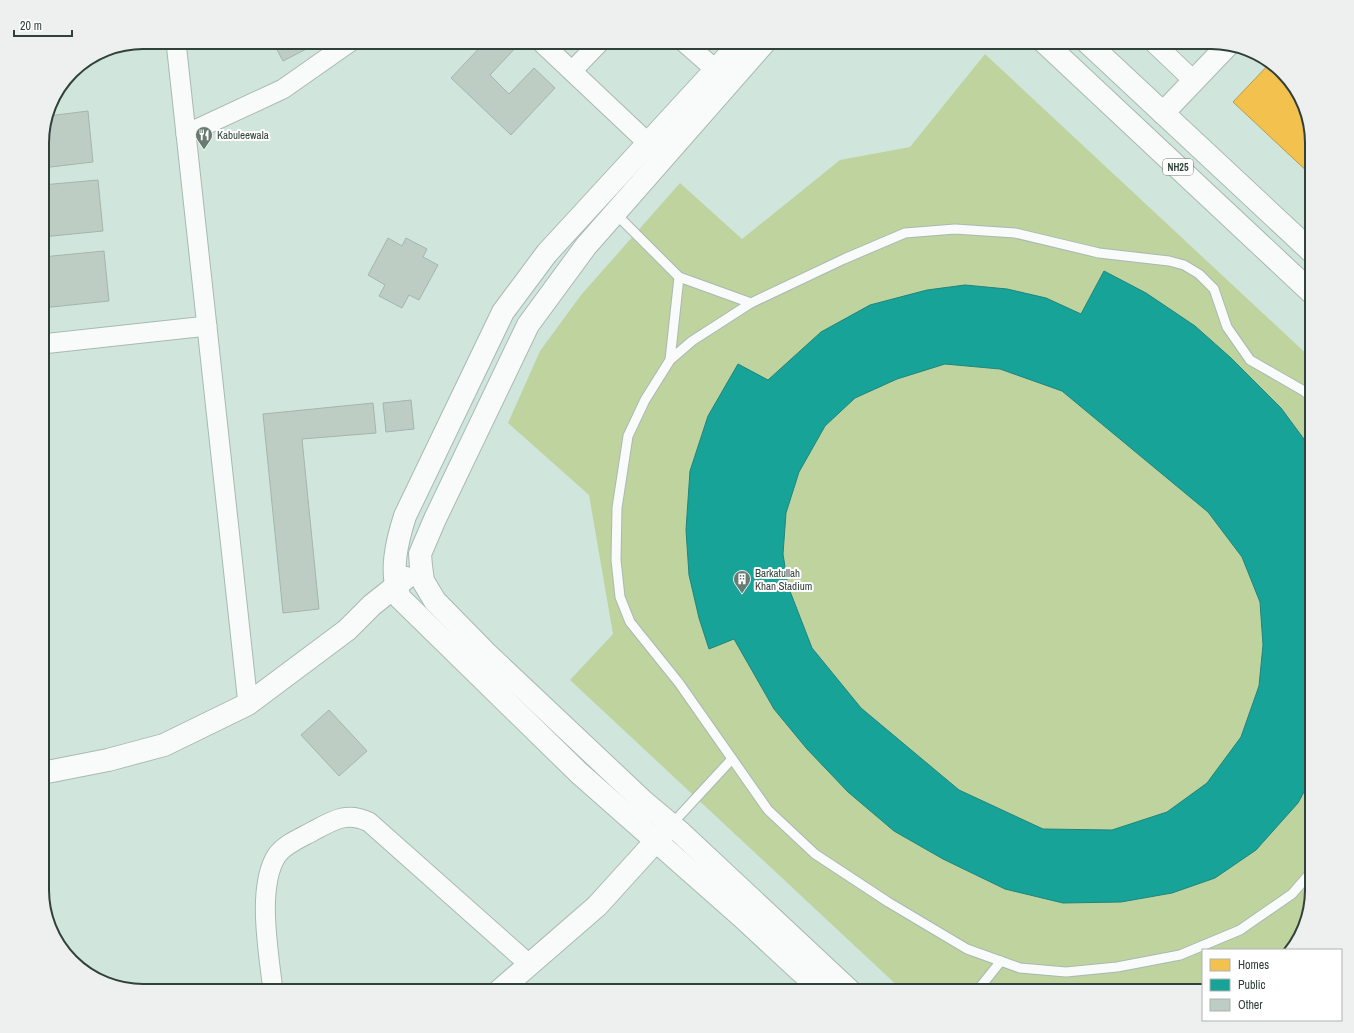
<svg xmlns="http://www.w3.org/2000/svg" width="1354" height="1033" viewBox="0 0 1354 1033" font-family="'Archivo Narrow',sans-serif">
  <rect width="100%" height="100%" fill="#d0e6dd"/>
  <polygon fill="#bfd39f" points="985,54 1312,359 1312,891 1307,923 1292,950 1203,950 1203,991 903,991 570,680 613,634 589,495 508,423 540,351 581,295 680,183 742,239 840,160 910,147"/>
  <polygon fill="#f2c14e" stroke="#b89b48" points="1271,62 1302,98 1312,142 1312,176 1233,102"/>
  <path fill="#17a398" stroke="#1e867c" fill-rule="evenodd" d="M1104,271L1146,293L1195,326L1231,358L1281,408L1312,450V514L1308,517L1312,526V777L1298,803L1256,850L1215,878L1172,893L1121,902L1063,903L1005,889L943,859L894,831L848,792L807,749L774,709L734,639L709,649L699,618L689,575L686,530L690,471L708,416L738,364L768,380L821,332L870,305L927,290L965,285L1007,289L1046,298L1081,314ZM945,364L1000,369L1062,391L1208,512L1242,557L1260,602L1263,645L1259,686L1241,737L1207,783L1167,812L1112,830L1043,829L959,790L861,708L812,648L788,586L783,554L786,513L799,472L825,426L855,398L897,379Z"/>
  <g fill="#becdc3" stroke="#a6b5ac">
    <polygon points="273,42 320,42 283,61"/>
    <polygon points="485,42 520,43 490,75 509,94 534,68 555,88 511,135 451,78"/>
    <polygon points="88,111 93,162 42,168 42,136 48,116"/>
    <polygon points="98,180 103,231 42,237 42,185"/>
    <polygon points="388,238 402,246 406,238 427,249 423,257 438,265 419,300 409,295 402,308 379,296 385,285 368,275"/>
    <polygon points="104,251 109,301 42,308 42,257"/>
    <polygon points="411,400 414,429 386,432 383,403"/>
    <polygon points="373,403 376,433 302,439 319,609 283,613 263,414"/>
    <polygon points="329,710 367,751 339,776 301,735"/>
  </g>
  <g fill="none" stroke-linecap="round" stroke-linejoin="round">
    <defs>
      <g id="service">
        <polyline points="615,213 679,277 751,303 844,259 905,233 955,229 1015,233 1099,253 1169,261 1184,265 1199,274 1214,289 1227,327 1250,360 1304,391 1312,398"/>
        <polyline points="751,303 692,341 670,360 645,400 628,436 617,508 616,560 620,597 630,622 679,683 768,810 815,854 888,902 967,949 1020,968 1066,972 1117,967 1180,955 1240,930 1292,894 1312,871"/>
        <polyline points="670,360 679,277"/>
        <polyline points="671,825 732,759"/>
        <polyline points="977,991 1001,961"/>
      </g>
      <g id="minor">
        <polyline points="176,42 248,704"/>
        <polyline points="541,42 649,144"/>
        <polyline points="684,42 716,70"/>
        <polyline points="1153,42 1194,81"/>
        <polyline points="572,71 600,42"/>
        <polyline points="186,134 283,89 350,42"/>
        <polyline points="42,344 207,326"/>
        <path d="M273,991C269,954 256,887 277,855C286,843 303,837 315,830C335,819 348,812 369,822L530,965"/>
      </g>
      <g id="tertiary">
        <path d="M741,42L547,253L503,312L405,516C397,541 389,573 400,598L579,773L741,916L822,991"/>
        <polyline points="765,42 586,246 528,325 435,519 420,554 421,566 423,581 435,601 486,653 644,802 681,833 850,991"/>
        <polyline points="1163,113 1228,45"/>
        <polyline points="42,773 108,760 164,745 248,704 347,630 372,605 406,578"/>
        <polyline points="499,991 597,906 665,831"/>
      </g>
      <g id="primary">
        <polyline points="1044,42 1312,293"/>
        <polyline points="1087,42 1312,252"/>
      </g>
    </defs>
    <use href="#service" stroke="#a8b9b2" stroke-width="11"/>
    <use href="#minor" stroke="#a8b9b2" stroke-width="21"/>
    <use href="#tertiary" stroke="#a8b9b2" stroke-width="24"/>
    <use href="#primary" stroke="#a8b9b2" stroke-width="24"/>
    <use href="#service" stroke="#f8fbfa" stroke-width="9"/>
    <use href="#minor" stroke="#f8fbfa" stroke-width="19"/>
    <use href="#tertiary" stroke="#f8fbfa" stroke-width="22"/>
    <use href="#primary" stroke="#f8fbfa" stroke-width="22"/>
  </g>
  <defs>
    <symbol id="restaurant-pin" viewBox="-11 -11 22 30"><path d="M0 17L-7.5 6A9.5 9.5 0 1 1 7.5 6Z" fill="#687b73" stroke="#fff"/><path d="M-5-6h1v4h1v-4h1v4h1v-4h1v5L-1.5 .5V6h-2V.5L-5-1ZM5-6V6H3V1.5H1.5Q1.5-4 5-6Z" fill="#fff"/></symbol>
    <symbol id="building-pin" viewBox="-11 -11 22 30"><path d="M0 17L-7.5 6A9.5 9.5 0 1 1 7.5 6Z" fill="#687b73" stroke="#fff"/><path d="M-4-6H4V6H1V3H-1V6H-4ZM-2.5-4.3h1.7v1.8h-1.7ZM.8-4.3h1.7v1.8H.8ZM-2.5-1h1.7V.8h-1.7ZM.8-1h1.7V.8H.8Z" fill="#fff"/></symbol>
  </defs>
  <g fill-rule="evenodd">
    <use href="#restaurant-pin" x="194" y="125" width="20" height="27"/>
    <use href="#building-pin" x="732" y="569" width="20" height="27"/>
  </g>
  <g text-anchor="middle" stroke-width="4" stroke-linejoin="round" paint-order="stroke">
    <rect fill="#fff" stroke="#6e7a75" stroke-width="1" x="1163" y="159" width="30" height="16" rx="3"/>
    <g font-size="10" font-weight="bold" fill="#30413a">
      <text x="1178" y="171">NH25</text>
    </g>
    <g font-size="11" fill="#30413a" stroke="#fff" text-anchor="start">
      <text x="217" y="139">Kabuleewala</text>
      <text x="755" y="577">Barkatullah<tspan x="755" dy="13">Khan Stadium</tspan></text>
    </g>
  </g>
  <path d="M0 0H1354V1033H0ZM143 49H1211A94 94 0 0 1 1305 143V890A94 94 0 0 1 1211 984H143A94 94 0 0 1 49 890V143A94 94 0 0 1 143 49Z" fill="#eef0ef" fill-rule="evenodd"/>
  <path fill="none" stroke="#30413a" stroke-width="2" d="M143 49H1211A94 94 0 0 1 1305 143V890A94 94 0 0 1 1211 984H143A94 94 0 0 1 49 890V143A94 94 0 0 1 143 49Z"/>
  <rect x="1202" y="949" width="140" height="72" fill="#ffffff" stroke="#acb3b0"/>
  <rect x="1210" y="959" width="20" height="12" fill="#f2c14e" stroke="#acb3b0"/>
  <text x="1238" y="969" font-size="12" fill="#30413a">Homes</text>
  <rect x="1210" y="979" width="20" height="12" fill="#17a398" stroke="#acb3b0"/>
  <text x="1238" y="989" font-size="12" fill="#30413a">Public</text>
  <rect x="1210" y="999" width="20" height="12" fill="#becdc3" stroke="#acb3b0"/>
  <text x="1238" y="1009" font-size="12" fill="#30413a">Other</text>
  <path d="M14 30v6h58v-6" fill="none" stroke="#30413a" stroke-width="2"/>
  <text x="20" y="30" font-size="12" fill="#30413a" stroke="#ffffff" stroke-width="3" paint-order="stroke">20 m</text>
</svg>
